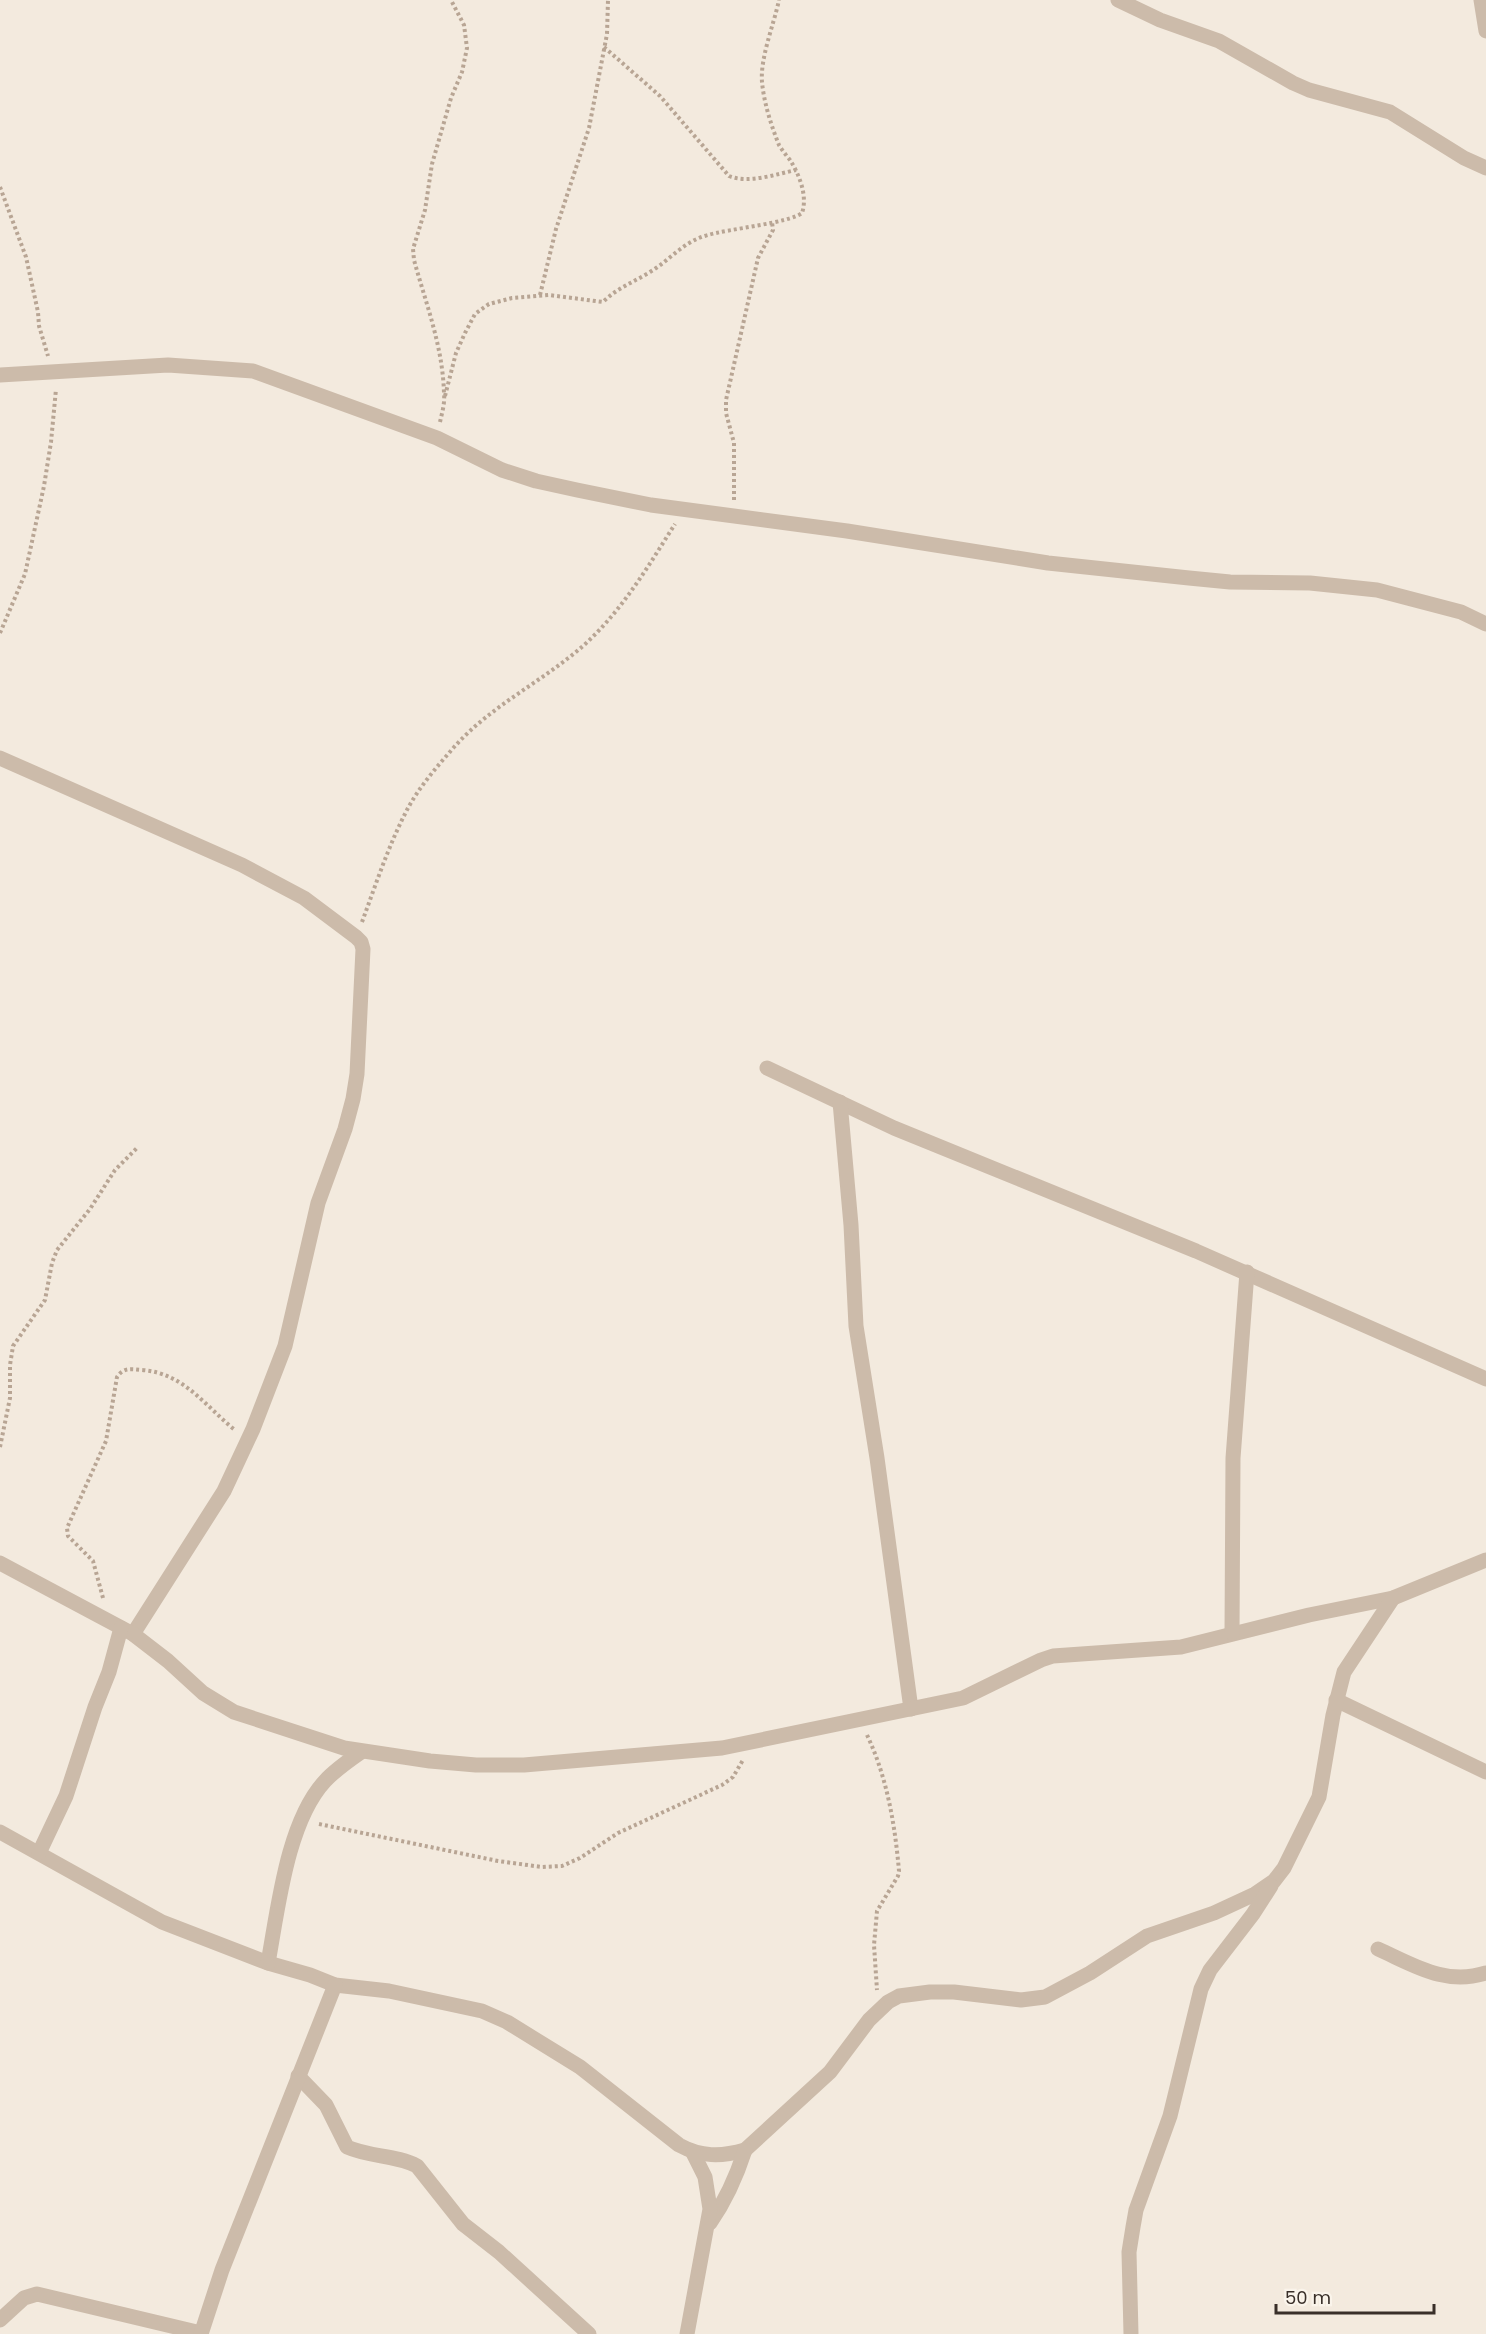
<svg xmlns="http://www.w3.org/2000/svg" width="1486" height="2334" viewBox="0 0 1486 2334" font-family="Poppins,sans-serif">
  <rect width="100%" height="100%" fill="#f3eade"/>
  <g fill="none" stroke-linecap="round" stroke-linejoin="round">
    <g stroke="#b8a594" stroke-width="4" stroke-dasharray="3 3" stroke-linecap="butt">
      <path d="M604,47L660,96L729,176C748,184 777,174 796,170"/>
      <polyline points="0,187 26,257 38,312 39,326 48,356"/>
      <polyline points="540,295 556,229 589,128 607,34 608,0"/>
      <path d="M445,396L456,353L465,333L475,314L489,304L512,298L549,295L603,302C617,288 634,282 650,272C670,260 684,241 708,235C728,229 789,223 802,213C808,196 799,174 790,160C786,155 782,150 779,145C771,125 764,103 762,82C760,58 774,24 779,0"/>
      <path d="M440,422C442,413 445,403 444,394C443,347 426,304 414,260L413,249L425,210L432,164L451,98L462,72L467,48L464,25L451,0"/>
      <polyline points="734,500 734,443 726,413 726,400 758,258 773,230 772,222"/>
      <polyline points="0,633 25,574 44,486 51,442 56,389"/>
      <path d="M362,922C376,884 389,844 408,808C419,788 434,770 449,753C482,713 527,690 567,659C614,624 644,573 675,524"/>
      <polyline points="0,1447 10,1398 10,1365 13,1346 45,1300 52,1263 57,1250 90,1209 115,1170 137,1148"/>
      <path d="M103,1598L93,1561L68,1536L67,1528L106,1441L117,1377C124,1367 131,1369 142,1370C184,1373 205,1406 235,1430"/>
      <path d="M867,1735C887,1777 895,1825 899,1871L898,1876L877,1911L874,1945L877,1990"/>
      <polyline points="319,1824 498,1861 542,1867 562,1866 580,1858 618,1833 722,1785 733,1777 743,1760"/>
    </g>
    <g stroke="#cba" stroke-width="15">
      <polyline points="1118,0 1160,20 1219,41 1293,83 1309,90 1390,112 1464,158 1486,168"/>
      <polyline points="1481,0 1486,31"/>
      <polyline points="0,375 168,365 253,371 437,438 502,470 536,481 577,490 651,505 847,531 1048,563 1189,578 1230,582 1310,583 1377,590 1461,612 1486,624"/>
      <polyline points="0,758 242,865 304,898 356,937 361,942 363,949 357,1074 353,1099 345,1129 318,1203 285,1346 253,1429 224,1491 133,1634"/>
      <polyline points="767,1068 894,1128 1196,1251 1486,1379"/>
      <polyline points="840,1102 851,1225 856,1326 877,1458 911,1709"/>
      <polyline points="0,1563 133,1634 168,1661 203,1693 234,1712 344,1748 430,1761 476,1765 524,1765 722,1748 963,1698 1041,1660 1053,1656 1181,1647 1309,1615 1393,1598 1486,1560"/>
      <polyline points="1232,1633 1233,1458 1247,1272"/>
      <polyline points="1336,1700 1486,1772"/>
      <path d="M0,1832L162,1922L268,1963L310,1975L335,1985L389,1991L482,2011L507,2022L580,2067L679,2145C701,2157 721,2157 745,2150L830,2072L869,2020L888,2002L899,1996L930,1992H954L1021,2000L1045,1997L1090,1973L1147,1936L1214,1913L1255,1894L1274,1881L1284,1868L1319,1797L1333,1715L1344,1672L1393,1598"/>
      <polyline points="39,1853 66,1796 95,1707 109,1672 121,1628"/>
      <path d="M1378,1949C1414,1965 1445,1986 1486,1973"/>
      <path d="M268,1963C278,1909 287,1822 325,1781C335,1770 348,1761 361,1752"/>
      <path d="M298,2076L326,2105L347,2147C369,2157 397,2155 417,2166L463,2224L499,2252L589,2334"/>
      <path d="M710,2223C726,2200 736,2178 745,2150"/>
      <polyline points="0,2320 24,2298 37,2294 201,2333"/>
      <polyline points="201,2334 222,2270 335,1985"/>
      <polyline points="687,2334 710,2209 705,2177 693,2153"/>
      <polyline points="1131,2334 1129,2252 1133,2227 1136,2210 1170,2116 1201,1989 1210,1970 1253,1914 1271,1886"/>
    </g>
  </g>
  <path d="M1276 2304v9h158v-9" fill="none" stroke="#392f29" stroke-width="3"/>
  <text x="1285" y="2304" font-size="18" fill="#392f29" stroke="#faf4eb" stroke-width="4.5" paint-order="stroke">50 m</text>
</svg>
